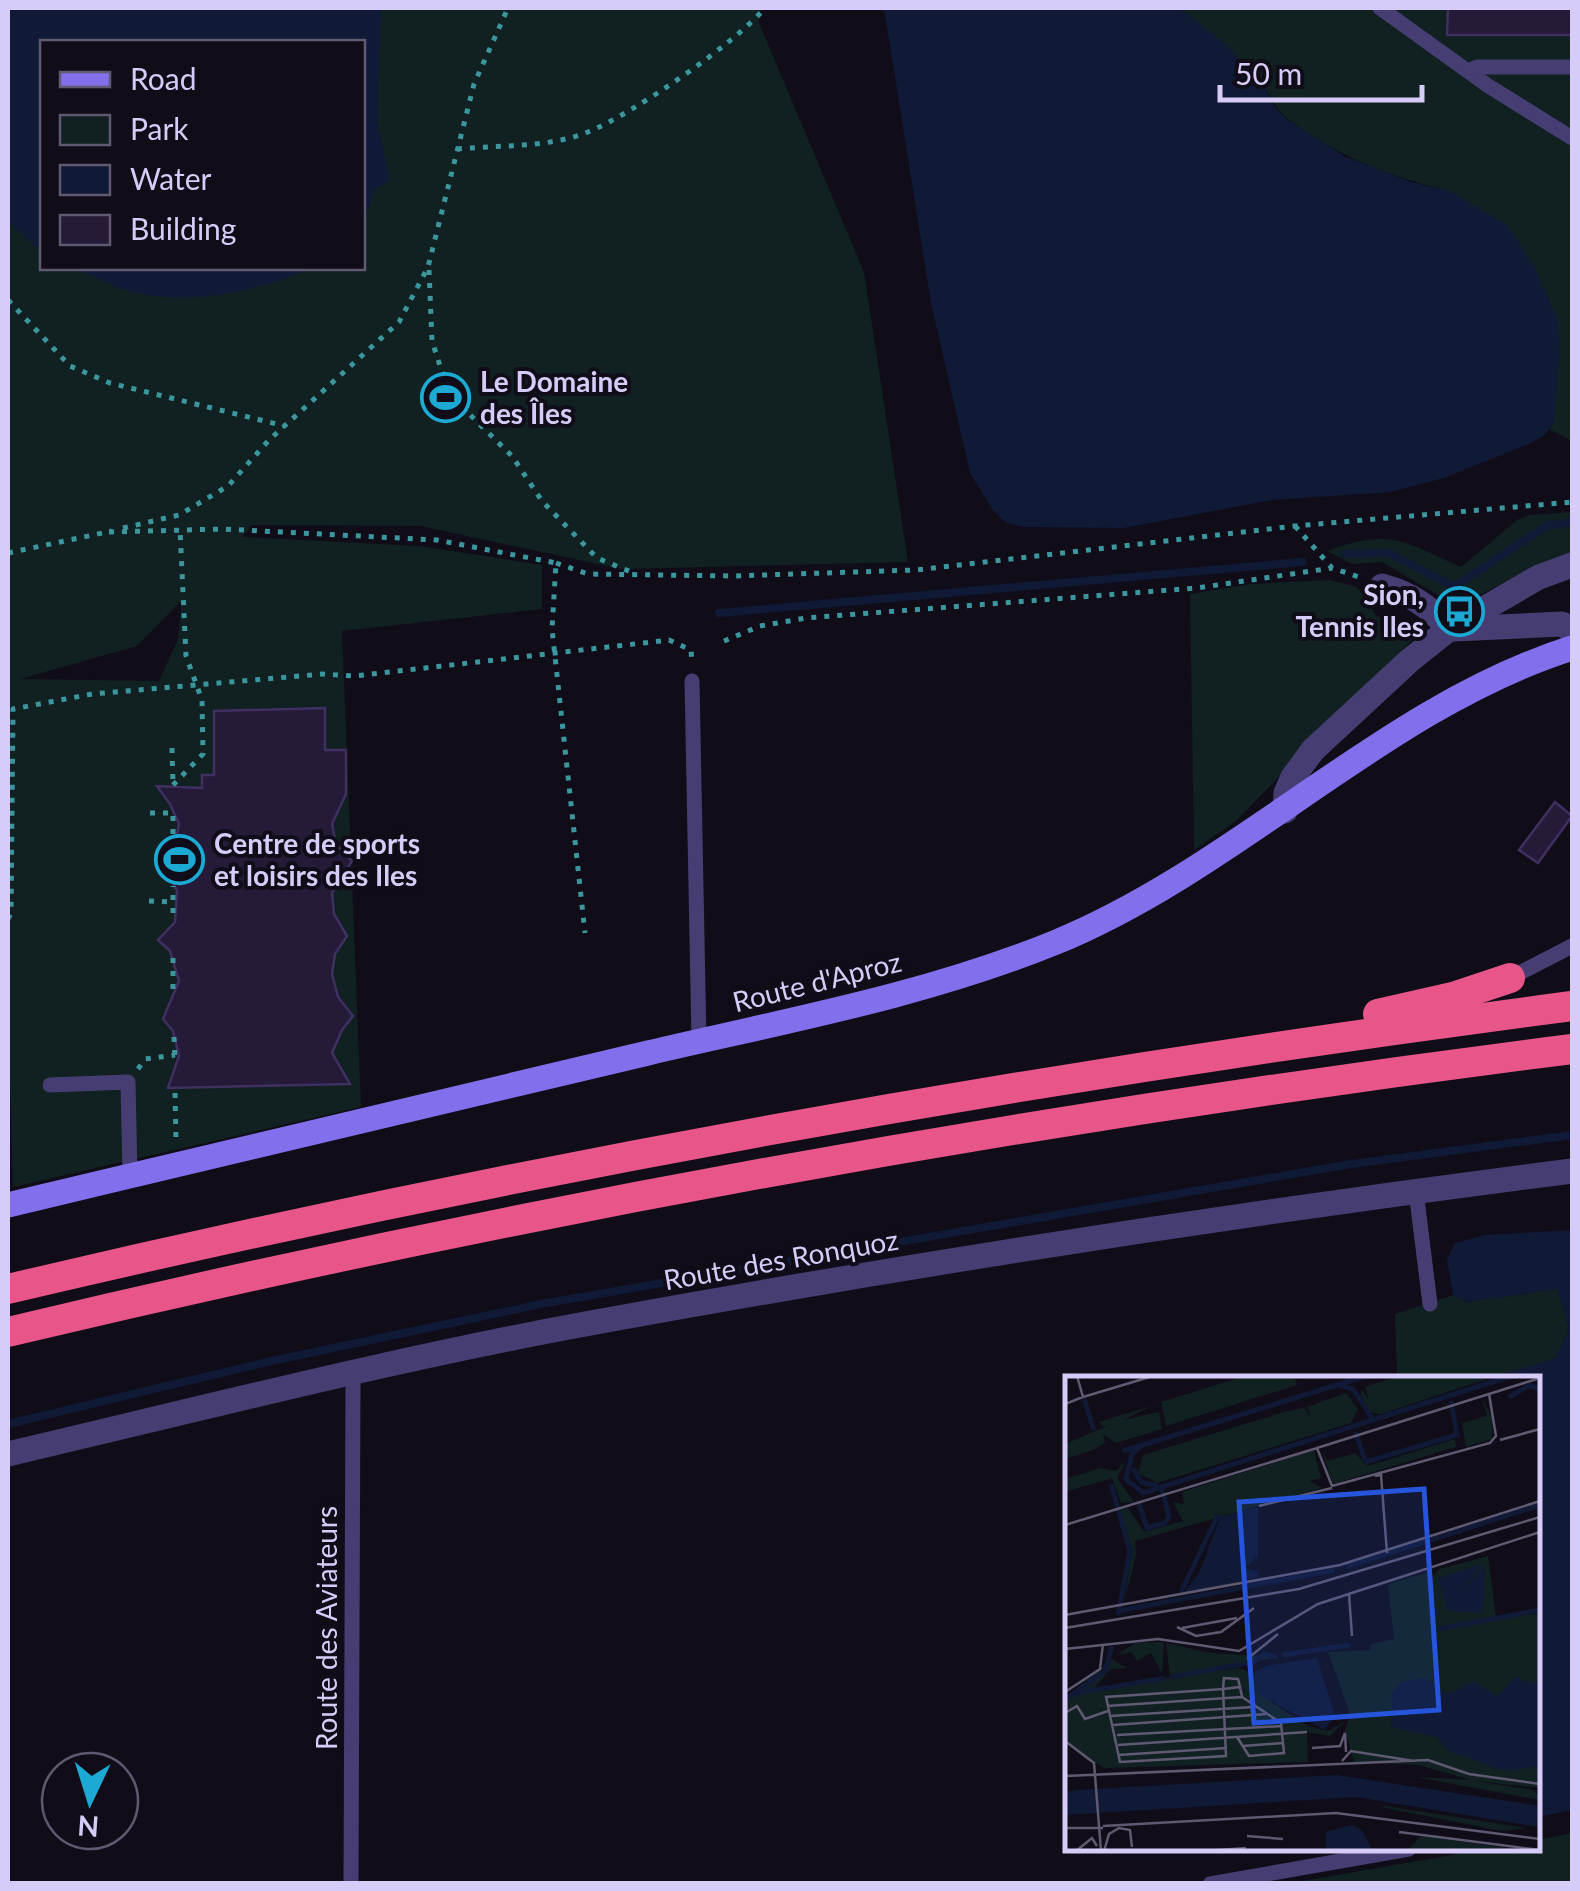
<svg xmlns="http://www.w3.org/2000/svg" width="1580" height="1891" viewBox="0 0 1580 1891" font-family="Lato,sans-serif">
  <rect width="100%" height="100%" fill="#100d19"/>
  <g fill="#112122" fill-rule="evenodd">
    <path d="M8,8H761L759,23L864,272L908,562L621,569L421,526L252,525L242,537L419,546L542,565V609L342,631L361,1107L13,1187L8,1011ZM42,42H362V268H42ZM182,600L178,639L159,681L20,679L137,646Z"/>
    <path d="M1180,8H1572V441L1549,429L1554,422L1450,191C1391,177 1337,157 1288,119C1274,109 1271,94 1260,82C1237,55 1207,32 1180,8Z"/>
    <path d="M1572,512V553L1540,565L1457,606L1382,562L1352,564L1327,551C1392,528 1402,541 1461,567L1517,520L1530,515Z"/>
    <polygon points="1329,580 1357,587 1377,617 1415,622 1414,638 1236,821 1194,850 1190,594 1250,584"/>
    <polygon points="1557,1289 1569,1328 1556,1358 1492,1378 1397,1378 1395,1314 1453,1295 1466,1302"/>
    <polygon points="1572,1833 1572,1883 1291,1883 1487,1849 1538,1848 1538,1840"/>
  </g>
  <g fill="#101935">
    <polygon points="8,8 381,8 377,120 390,180 374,190 363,226 362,42 42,42 42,253 8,221"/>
    <polygon points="884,8 1180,8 1225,44 1263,84 1273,105 1285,118 1344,156 1411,182 1450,191 1508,226 1537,272 1557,319 1560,348 1554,422 1545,435 1529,444 1444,478 1391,492 1272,500 1124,528 1024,527 1006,523 992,509 970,473 931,303"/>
    <path d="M71,268H313C258,291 188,307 129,291C109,285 91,274 71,268Z"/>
    <polygon points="1572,1230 1572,1810 1538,1817 1538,1378 1492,1378 1556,1358 1569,1328 1557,1289 1466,1302 1453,1295 1447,1259 1455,1243 1485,1235"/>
  </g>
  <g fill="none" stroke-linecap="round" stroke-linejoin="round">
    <g stroke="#101935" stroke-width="8">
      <polyline points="1345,554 1389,553 1454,587 1546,526 1572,522"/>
      <polyline points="719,613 1303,562"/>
      <polyline points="8,1424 267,1362 541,1304 1345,1165 1572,1135"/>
    </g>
  </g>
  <g fill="#251b38" stroke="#403061" stroke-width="2.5">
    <polygon points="1448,8 1572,8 1572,35 1447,35"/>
    <polygon points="325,708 325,750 346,750 346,794 332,824 336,844 352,861 332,893 334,914 347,936 335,954 332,974 338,997 353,1016 342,1030 332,1053 350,1084 168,1088 179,1056 173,1031 163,1019 179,981 170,951 158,940 175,922 177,891 170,878 158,866 175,844 179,824 170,804 157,786 202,788 202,775 214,775 214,711"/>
    <polygon points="1555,802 1572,816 1538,863 1519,850"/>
  </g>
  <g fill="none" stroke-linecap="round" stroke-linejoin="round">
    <g stroke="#3b969d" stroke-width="5" stroke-dasharray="5 8" stroke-linecap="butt">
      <path d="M457,149C498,145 549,148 588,132C634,113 733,45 765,8"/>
      <polyline points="429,270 432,341 442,372 459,404 512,456 542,501 597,558 631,572"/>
      <polyline points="8,300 70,366 110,383 285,426"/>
      <polyline points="1295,526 1332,568 1362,578"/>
      <polyline points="123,528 179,515 228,486 269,440 399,322 428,267 474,84 508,8"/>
      <polyline points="109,532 223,529 437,540 556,563 552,629 585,933"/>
      <polyline points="8,553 112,531"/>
      <polyline points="556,563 588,574 733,576 916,570 1295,526 1572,502"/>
      <polyline points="724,641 760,626 806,618 1197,588 1332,568"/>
      <polyline points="172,748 173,785"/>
      <polyline points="173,785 203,754 202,700 186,656 180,529"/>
      <polyline points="150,813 173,813 173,845"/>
      <polyline points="149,901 173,902"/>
      <polyline points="173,913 173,886"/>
      <polyline points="8,919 11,913 13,709 92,694 323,674 355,676 669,640 691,650 692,663"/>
      <polyline points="173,958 173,989"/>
      <polyline points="174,1037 175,1061"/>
      <polyline points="138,1069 145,1059 175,1055"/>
      <polyline points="175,1093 176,1141"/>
    </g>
    <g stroke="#463e72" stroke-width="15">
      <polyline points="1380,8 1487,85 1572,138"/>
      <polyline points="1468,71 1477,67 1572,67"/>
      <polyline points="692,681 699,1041"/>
      <polyline points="1510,978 1572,946"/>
      <polyline points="50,1085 128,1082 130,1176"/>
      <polyline points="1416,1191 1430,1304"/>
      <polyline points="350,1373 353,1383 351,1884"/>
      <polyline points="1210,1884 1409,1849"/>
    </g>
    <g stroke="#463e72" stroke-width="25">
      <path d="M1382,586C1411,594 1429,606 1449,629"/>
      <polyline points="1454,629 1562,624 1572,630"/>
      <polyline points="1285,811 1286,793 1293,777 1313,750 1409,661 1449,629 1539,577 1572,565"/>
      <path d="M8,1454C199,1409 391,1360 585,1324C912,1264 1242,1213 1572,1171"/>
    </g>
    <path stroke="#826fec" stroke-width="25" d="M8,1205C221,1154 434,1104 648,1053C784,1021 923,996 1054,943C1238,868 1385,707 1572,648"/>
    <g stroke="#e85689" stroke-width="30">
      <polyline points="1378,1014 1453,997 1510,978"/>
      <path d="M8,1289C523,1167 1047,1074 1572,1006"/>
      <path d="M8,1332C523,1209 1047,1115 1572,1049"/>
    </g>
  </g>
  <defs>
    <symbol id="stadium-ring" viewBox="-11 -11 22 22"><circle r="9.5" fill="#100d19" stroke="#1ca9d4" stroke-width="1.5"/><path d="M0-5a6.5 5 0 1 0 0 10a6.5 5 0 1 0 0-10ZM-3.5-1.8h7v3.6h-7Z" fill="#1ca9d4"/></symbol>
    <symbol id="bus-ring" viewBox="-11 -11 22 22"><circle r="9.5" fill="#100d19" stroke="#1ca9d4" stroke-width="1.5"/><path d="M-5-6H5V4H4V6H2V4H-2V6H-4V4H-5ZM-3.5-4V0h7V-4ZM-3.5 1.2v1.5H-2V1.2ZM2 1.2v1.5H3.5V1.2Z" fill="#1ca9d4"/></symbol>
  </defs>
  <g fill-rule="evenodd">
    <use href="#stadium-ring" x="418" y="370" width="55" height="55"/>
    <use href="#bus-ring" x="1432" y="584" width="55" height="55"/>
    <use href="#stadium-ring" x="152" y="832" width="55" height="55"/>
  </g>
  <g text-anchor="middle" stroke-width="8" stroke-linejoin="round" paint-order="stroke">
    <g font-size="28" font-weight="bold" fill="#d7ccf8" stroke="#100d19" text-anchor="start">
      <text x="480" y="392">Le Domaine<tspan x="480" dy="32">des Îles</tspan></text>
      <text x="1424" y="605" text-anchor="end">Sion,<tspan x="1424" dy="32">Tennis Iles</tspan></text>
      <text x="214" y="854">Centre de sports<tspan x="214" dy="32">et loisirs des Iles</tspan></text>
    </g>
    <g font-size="28" fill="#d7ccf8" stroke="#100d19">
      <text transform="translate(817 982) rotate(-14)" y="10">Route d'Aproz</text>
      <text transform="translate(781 1260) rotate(-10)" y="10">Route des Ronquoz</text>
      <text transform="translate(327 1628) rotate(-90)" y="10">Route des Aviateurs</text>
    </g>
  </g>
  <g transform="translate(1065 1376)">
    <rect width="475" height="475" fill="#100d19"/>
    <path d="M180,0H229L232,9L101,50L96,26ZM334,0H431L316,38L303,36L295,21L297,13L304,25L300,11ZM281,17L293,33L286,47L92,107L73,97L78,79L219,36L239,32L246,42L242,31ZM417,22L427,41V63L401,71L397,47L422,40ZM86,30L59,44L94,36L97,53L51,67L38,58L40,67L28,74L0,83V68L49,47L38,51L34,46ZM390,63L391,71L268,108L256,72L262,85L290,77L303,90ZM249,74L256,102L244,105L257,112L70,165L71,179L59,227L67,177L55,133L63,132L79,156L118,145L108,126L119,128L117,116ZM61,84L52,102L69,126L56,127L47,102L0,116V103L35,92L51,95ZM423,180L431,240L475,238V412L409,405L469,414L475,424L351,401L406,404L353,389L289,386L280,355L285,338L263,276L306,274V268L329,263L323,208L363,196L367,232V202L374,193ZM99,266L97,297L86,277L72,285L66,276L52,279L70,267ZM101,267L146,277L214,281L105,300ZM47,283L62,292L46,293L30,311L173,292L189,297L203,324L243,350L263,355L280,345L265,360L242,356L243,386L39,392L0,365V322ZM316,431L320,430L461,452L437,455ZM356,460L465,475H341Z" fill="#112122"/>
    <path d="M193,131V180L180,192L193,195L194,201L117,219L134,197L155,141ZM418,188L395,216L420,190L418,237L383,235L373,202ZM252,282L270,339L260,354L196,320L189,307L190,296L201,290ZM453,299L456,305L475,307V390L439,395L384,375L371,361L326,351L327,317L338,305L359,302L383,318L409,305L432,320ZM272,399L475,430V451L291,421L0,439V416L12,414ZM286,449L297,454L308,475H261V456Z" fill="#101935"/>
    <path fill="none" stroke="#101935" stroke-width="5" d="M275,9L288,13L307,42M444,21L465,9L475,14M19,23L29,54M290,56L301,86L392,59L386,25M77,69L67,78L61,103L78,117L446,0M58,75L301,0M68,92L76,106L93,110M46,108L65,175L53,239M74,127L82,152L100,147L104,140L97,114M281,191L475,129M116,216L153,139M54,235L269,194M368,254L475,234M217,279L285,269M106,301L189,286L199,278L212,281M11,317L100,302M0,324L40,295L47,270"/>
    <path fill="none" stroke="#605972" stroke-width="2.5" d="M18,21L88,0M0,28L18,21L12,0M435,64L475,53M252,72L475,2M310,100L316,99L322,177M194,130L267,112M0,149L252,72L267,110L425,67L431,60L424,18M364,193L366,226M284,218L287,260M0,239L275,189L475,125M112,251L131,260L156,256L189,232M0,252L234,213L475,141M117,252L172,242M0,273L93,263L174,275L253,228L475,156M182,283L213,258M159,302L173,303L175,311L158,313ZM158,313L161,380L55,386L41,321ZM0,316L35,293L38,268M42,330L177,321M0,337L12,330L20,343L43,335M45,340L188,331M48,349L202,338M52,359L217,350M172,361L184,380L219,377L216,347L177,321L175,311M0,365L29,387L36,475M53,369L242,356M178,370L218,367M247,372L275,370L280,357L281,376M53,379L162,372M277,385L286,375L349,385M0,400L363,384L404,398L475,408M38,450L271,437L475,463M0,452H38M334,456L475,474M182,460L218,463M11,475L27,462L32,470M39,475L44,458L54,452L65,454L67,471M140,475L181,472"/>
    <path fill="#2654da" fill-opacity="0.15" stroke="#2654da" stroke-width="5" d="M359,113L374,334L189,347L174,126Z"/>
    <rect width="475" height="475" fill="none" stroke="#d7ccf8" stroke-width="5"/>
  </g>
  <rect width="1580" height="1891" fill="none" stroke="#d7ccf8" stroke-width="20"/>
  <rect x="40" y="40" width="325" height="230" fill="#100d19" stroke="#605972" stroke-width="2.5"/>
  <rect x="60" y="72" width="50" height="15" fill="#826fec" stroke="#605972" stroke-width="2.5"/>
  <text x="130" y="90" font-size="30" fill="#d7ccf8">Road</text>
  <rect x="60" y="115" width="50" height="30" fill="#112122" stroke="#605972" stroke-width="2.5"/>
  <text x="130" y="140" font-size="30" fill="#d7ccf8">Park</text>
  <rect x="60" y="165" width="50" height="30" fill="#101935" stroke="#605972" stroke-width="2.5"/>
  <text x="130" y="190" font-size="30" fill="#d7ccf8">Water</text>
  <rect x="60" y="215" width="50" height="30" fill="#251b38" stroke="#605972" stroke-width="2.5"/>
  <text x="130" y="240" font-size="30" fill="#d7ccf8">Building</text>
  <g transform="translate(90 1801) rotate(184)"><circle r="48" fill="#100d19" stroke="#605972" stroke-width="2.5"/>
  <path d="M0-8L18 38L0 25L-18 38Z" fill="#1ca9d4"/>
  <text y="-15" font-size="28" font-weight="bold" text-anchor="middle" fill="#d7ccf8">N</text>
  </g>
  <path d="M1220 85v15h202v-15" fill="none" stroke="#d7ccf8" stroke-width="5"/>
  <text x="1235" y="85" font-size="30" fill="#d7ccf8" stroke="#100d19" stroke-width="8" paint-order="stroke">50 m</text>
</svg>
